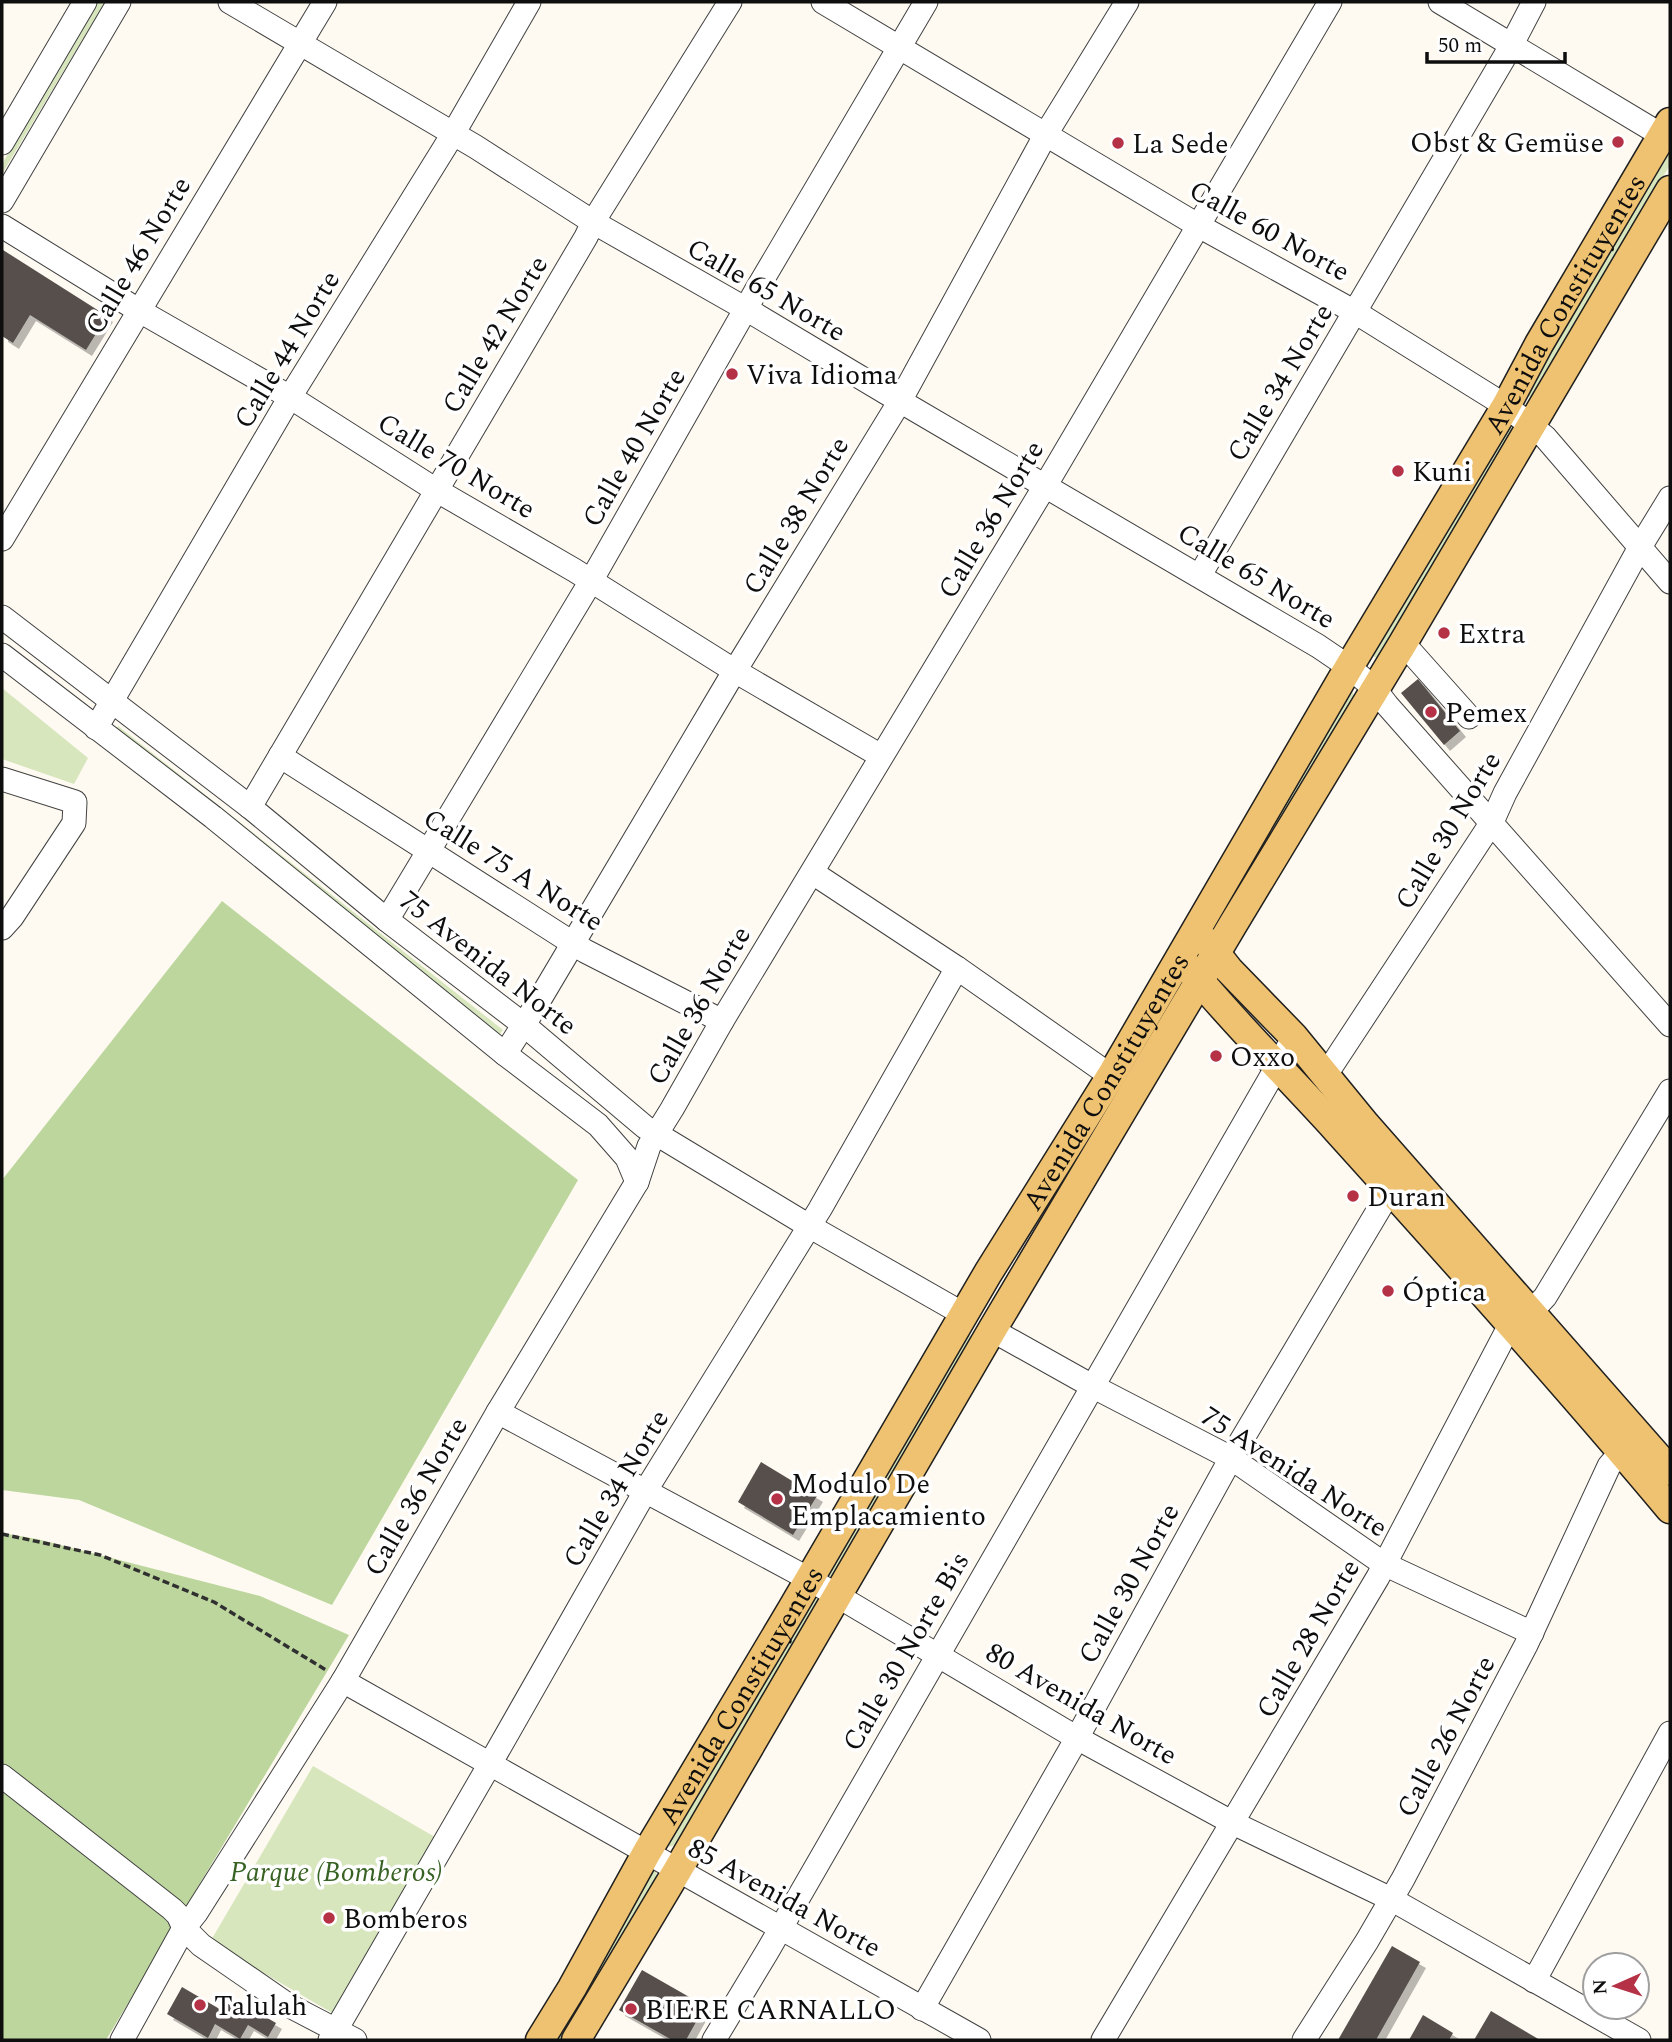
<svg xmlns="http://www.w3.org/2000/svg" width="1672" height="2042" viewBox="0 0 1672 2042" font-family="Spectral,serif">
  <defs>
    <filter id="shadow"><feDropShadow dx="6" dy="6" stdDeviation="0" flood-color="#0004"/></filter>
  </defs>
  <rect width="100%" height="100%" fill="#fefaf1"/>
  <g fill="#d7e6bd">
    <polygon points="98,2 105,2 2,174 2,164"/>
    <polygon points="1670,143 1670,165 1532,399 1523,393"/>
    <polygon points="1508,425 1517,432 1380,661 1372,655"/>
    <polygon points="2,688 88,758 74,784 2,759"/>
    <polygon points="1352,691 1355,698 1222,923 1214,924 1345,693"/>
    <polygon points="118,726 503,1030 500,1034 115,730"/>
    <polygon points="970,1333 972,1343 834,1578 828,1577 827,1573 962,1338"/>
    <polygon points="817,1596 818,1604 677,1844 669,1847 668,1839 810,1598"/>
    <polygon points="313,1766 440,1840 334,2014 210,1942"/>
    <polygon points="657,1870 655,1882 563,2040 551,2040 649,1872"/>
  </g>
  <g fill="#bdd69d">
    <polygon points="222,901 578,1180 332,1605 79,1500 2,1490 2,1180"/>
    <polygon points="2,1533 37,1539 260,1596 349,1635 106,2040 2,2040"/>
  </g>
  <g fill="#564f4c" filter="url(#shadow)">
    <polygon points="3,250 107,316 86,350 30,315 13,343 2,336 2,253"/>
    <polygon points="1418,679 1460,731 1444,745 1401,693"/>
    <polygon points="761,1462 817,1496 793,1535 738,1502"/>
    <polygon points="1392,1946 1420,1962 1376,2040 1338,2040"/>
    <polygon points="642,1970 705,2006 686,2040 672,2040 619,2010"/>
    <polygon points="182,1987 223,2011 231,1997 276,2023 268,2037 248,2025 240,2039 215,2024 208,2038 167,2014"/>
    <polygon points="1491,2011 1540,2040 1474,2040"/>
    <polygon points="1423,2015 1453,2033 1449,2040 1409,2040"/>
  </g>
  <g fill="none" stroke-linecap="round" stroke-linejoin="round">
    <defs>
      <g id="minor">
        <polyline points="230,2 476,147 593,222 746,309 900,401 1318,646 1349,667 1374,688 1387,705 1670,1025"/>
        <polyline points="823,2 1199,226 1355,312 1506,406 1545,437 1670,582"/>
        <polyline points="1440,2 1663,136"/>
        <polyline points="2,143 85,2"/>
        <polyline points="2,201 119,2"/>
        <polyline points="2,226 138,310 290,397 436,490 574,570 735,671 881,756"/>
        <polyline points="2,539 325,2"/>
        <polyline points="1200,575 1511,46 1534,2"/>
        <polyline points="2,617 250,807 387,920 524,1025 645,1127 809,1226 965,1315"/>
        <polyline points="1403,643 1469,717"/>
        <polyline points="2,655 213,817 505,1054 598,1125 627,1158 637,1182"/>
        <polyline points="96,728 290,397 453,134 529,2"/>
        <polyline points="280,756 585,951 722,1021"/>
        <polyline points="2,779 75,802 74,823 12,917 2,928"/>
        <polyline points="250,807 586,237 593,222 730,2"/>
        <polyline points="813,873 957,968 1111,1076"/>
        <polyline points="387,920 591,581 757,289 926,2"/>
        <polyline points="505,1054 537,1004 728,682 900,401 1046,134 1127,2"/>
        <polyline points="1325,1076 1492,822 1505,793 1640,547 1670,498"/>
        <polyline points="992,1330 1092,1386 1231,1458 1384,1564 1532,1633"/>
        <polyline points="498,1412 809,1579 1077,1738 1233,1823 1391,1899 1639,2040"/>
        <polyline points="343,1681 979,2040"/>
        <polyline points="2,1776 172,1909 178,1915 184,1928 201,1945 288,2005 355,2040"/>
        <polyline points="1534,1981 1670,1733"/>
        <polyline points="922,2009 1077,1738 1231,1458 1391,1189"/>
        <polyline points="122,2040 184,1928 196,1913 343,1681 498,1412 637,1182 649,1146 672,1109 722,1021 1054,471 1330,2"/>
        <polyline points="330,2040 490,1764 646,1490 820,1209 957,968"/>
        <polyline points="714,2040 767,1952 1294,1037"/>
        <polyline points="1103,2040 1378,1577 1510,1325 1530,1313 1545,1297 1670,1091"/>
        <polyline points="1304,2040 1367,1941 1403,1879 1526,1645 1609,1466 1622,1451"/>
      </g>
      <g id="major">
        <polyline points="1207,942 1229,970 1294,1037 1366,1125 1670,1471"/>
        <path d="M1189,968C1235,1024 1287,1075 1336,1129C1449,1254 1562,1380 1670,1509"/>
        <path id="s1" d="M540,2040L572,1988L647,1852L792,1609L988,1273L1111,1076L1349,667L1506,406L1539,344L1670,122"/>
        <polyline points="576,2040 677,1871 992,1330 1232,926 1403,643 1670,190"/>
      </g>
    </defs>
    <use href="#minor" stroke="#414141" stroke-width="25"/>
    <use href="#major" stroke="#1f1f1f" stroke-width="31"/>
    <polyline stroke="#303030" stroke-width="3.5" stroke-dasharray="7 3.5" stroke-linecap="butt" points="2,1534 100,1555 214,1602 326,1670"/>
    <use href="#minor" stroke="#fff" stroke-width="23"/>
    <use href="#major" stroke="#eec271" stroke-width="28"/>
  </g>
  <g fill="#b43146" stroke="#fff" stroke-width="2.5">
    <circle cx="1618" cy="142" r="7"/>
    <circle cx="1118" cy="143" r="7"/>
    <circle cx="732" cy="374" r="7"/>
    <circle cx="1398" cy="471" r="7"/>
    <circle cx="1444" cy="633" r="7"/>
    <circle cx="1431" cy="712" r="7"/>
    <circle cx="1216" cy="1056" r="7"/>
    <circle cx="1353" cy="1196" r="7"/>
    <circle cx="1388" cy="1291" r="7"/>
    <circle cx="777" cy="1499" r="7"/>
    <circle cx="329" cy="1918" r="7"/>
    <circle cx="200" cy="2005" r="7"/>
    <circle cx="631" cy="2009" r="7"/>
  </g>
  <g text-anchor="middle" stroke-width="7" stroke-linejoin="round" paint-order="stroke">
    <g font-size="28" fill="#0e0e0e" stroke="#fff" text-anchor="start">
      <text x="1604" y="152" text-anchor="end">Obst &amp; Gemüse</text>
      <text x="1132" y="153">La Sede</text>
      <text x="746" y="384">Viva Idioma</text>
      <text x="1412" y="481">Kuni</text>
      <text x="1458" y="643">Extra</text>
      <text x="1445" y="722">Pemex</text>
      <text x="1230" y="1066">Oxxo</text>
      <text x="1367" y="1206">Duran</text>
      <text x="1402" y="1301">Óptica</text>
      <text x="791" y="1493">Modulo De<tspan x="791" dy="32">Emplacamiento</tspan></text>
      <text x="343" y="1928">Bomberos</text>
      <text x="214" y="2015">Talulah</text>
      <text x="645" y="2019">BIERE CARNALLO</text>
    </g>
    <g font-size="28" fill="#0e0e0e" stroke="#fff">
      <text transform="translate(1270 230) rotate(29)" y="10">Calle 60 Norte</text>
      <text transform="translate(137 255) rotate(-59)" y="10">Calle 46 Norte</text>
      <text transform="translate(767 289) rotate(30)" y="10">Calle 65 Norte</text>
      <text dy="10" stroke="none"><textPath href="#s1" startOffset="2016">Avenida Constituyentes</textPath></text>
      <text transform="translate(494 334) rotate(-59)" y="10">Calle 42 Norte</text>
      <text transform="translate(286 349) rotate(-59)" y="10">Calle 44 Norte</text>
      <text transform="translate(1279 382) rotate(-59)" y="10">Calle 34 Norte</text>
      <text transform="translate(633 447) rotate(-60)" y="10">Calle 40 Norte</text>
      <text transform="translate(457 465) rotate(31)" y="10">Calle 70 Norte</text>
      <text transform="translate(795 515) rotate(-59)" y="10">Calle 38 Norte</text>
      <text transform="translate(990 519) rotate(-59)" y="10">Calle 36 Norte</text>
      <text transform="translate(1257 575) rotate(31)" y="10">Calle 65 Norte</text>
      <text transform="translate(1447 830) rotate(-59)" y="10">Calle 30 Norte</text>
      <text transform="translate(514 869) rotate(32)" y="10">Calle 75 A Norte</text>
      <text transform="translate(489 962) rotate(38)" y="10">75 Avenida Norte</text>
      <text transform="translate(698 1005) rotate(-60)" y="10">Calle 36 Norte</text>
      <text dy="10" stroke="none"><textPath href="#s1" startOffset="1113">Avenida Constituyentes</textPath></text>
      <text transform="translate(1295 1471) rotate(33)" y="10">75 Avenida Norte</text>
      <text transform="translate(615 1488) rotate(-59)" y="10">Calle 34 Norte</text>
      <text transform="translate(415 1496) rotate(-60)" y="10">Calle 36 Norte</text>
      <text transform="translate(1128 1583) rotate(-61)" y="10">Calle 30 Norte</text>
      <text transform="translate(1307 1638) rotate(-60)" y="10">Calle 28 Norte</text>
      <text transform="translate(905 1651) rotate(-60)" y="10">Calle 30 Norte Bis</text>
      <text dy="10" stroke="none"><textPath href="#s1" startOffset="399">Avenida Constituyentes</textPath></text>
      <text transform="translate(1082 1703) rotate(30)" y="10">80 Avenida Norte</text>
      <text transform="translate(1445 1736) rotate(-62)" y="10">Calle 26 Norte</text>
      <text transform="translate(785 1897) rotate(29)" y="10">85 Avenida Norte</text>
    </g>
    <g font-size="28" font-style="italic" fill="#376223" stroke="#fff">
      <text x="336" y="1881">Parque (Bomberos)</text>
    </g>
  </g>
  <rect width="1672" height="2042" fill="none" stroke="#0e0e0e" stroke-width="7"/>
  <g transform="translate(1616 1986) rotate(267)"><circle r="33" fill="#ffffff" stroke="#9f9f9f" stroke-width="2"/>
  <path d="M0-5L12 26L0 18L-12 26Z" fill="#b43146"/>
  <text y="-10" font-size="19" font-weight="bold" text-anchor="middle" fill="#0e0e0e">N</text>
  </g>
  <path d="M1427 52v10h138v-10" fill="none" stroke="#0e0e0e" stroke-width="3.5"/>
  <text x="1438" y="52" font-size="21" fill="#0e0e0e" stroke="#ffffff" stroke-width="5" paint-order="stroke">50 m</text>
</svg>
